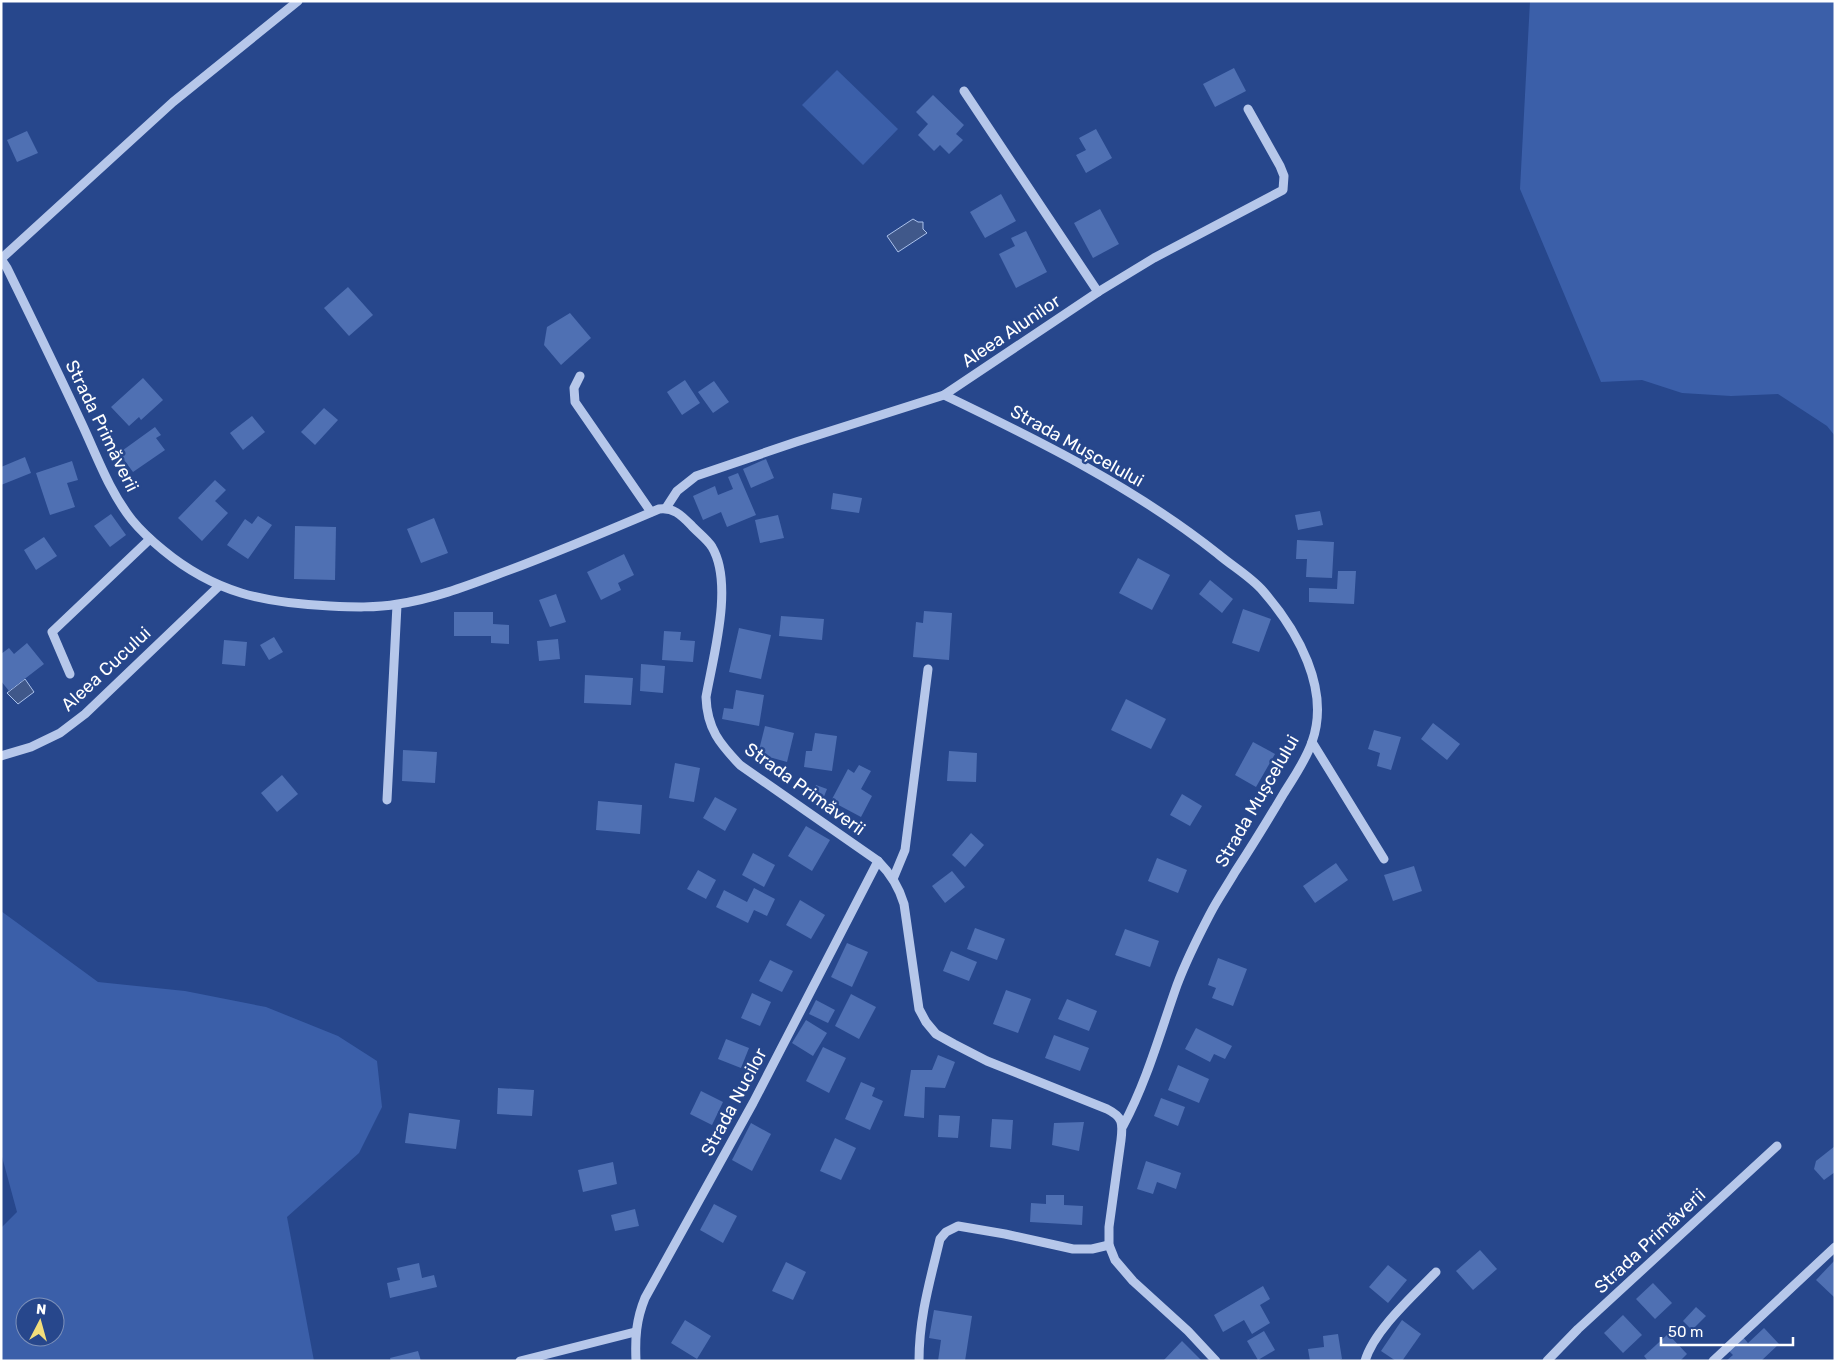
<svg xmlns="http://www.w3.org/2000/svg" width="1836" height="1362" viewBox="0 0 1836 1362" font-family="Rubik,sans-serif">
  <rect width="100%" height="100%" fill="#27478c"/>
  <g fill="#3b5fa9" fill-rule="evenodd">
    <polygon points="1530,1 1835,1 1835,436 1827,426 1778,394 1731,396 1682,393 1642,380 1601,382 1520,189"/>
    <polygon points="837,70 898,129 863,165 802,105"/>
    <path d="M1,911L98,982L185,991L266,1007L338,1036L377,1061L382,1107L359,1153L287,1217L314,1361H1V1228L17,1212L1,1153ZM25,1307H55V1337H25Z"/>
  </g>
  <g fill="#40588a" stroke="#aac1eb">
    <polygon points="913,219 918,222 923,222 923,229 927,233 898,252 887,236"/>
    <polygon points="25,679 34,692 18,704 7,693"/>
  </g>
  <g fill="#4f70b3">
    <polygon points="1234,68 1246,91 1215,107 1203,84"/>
    <polygon points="933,95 964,125 956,134 963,140 949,154 940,145 934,151 918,135 928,124 916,112"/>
    <polygon points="1096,129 1112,158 1086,173 1076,155 1086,150 1079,138"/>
    <polygon points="27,131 38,153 17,162 7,140"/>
    <polygon points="1001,194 1016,221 985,238 970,212"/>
    <polygon points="1100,209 1119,244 1093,258 1074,223"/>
    <polygon points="1026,231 1047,272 1016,288 999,254 1015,246 1011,238"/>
    <polygon points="348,287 373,315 349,336 324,308"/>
    <polygon points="570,313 591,338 561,365 544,345 547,327"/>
    <polygon points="143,378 163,400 141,420 139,417 129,426 111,407"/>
    <polygon points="685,380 700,403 682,415 667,392"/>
    <polygon points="714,381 729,402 713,413 698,392"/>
    <polygon points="324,408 338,420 315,445 301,432"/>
    <polygon points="252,416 265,432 243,450 230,433"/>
    <polygon points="155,427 161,435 156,438 165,450 133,472 119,453"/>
    <polygon points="25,457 31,473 1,485 1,467"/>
    <polygon points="766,459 774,478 751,488 743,469"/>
    <polygon points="72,461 78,480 67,483 75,507 50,515 36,473"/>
    <polygon points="738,473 756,515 727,527 721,512 703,520 693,496 715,486 718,495 733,489 728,477"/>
    <polygon points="215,480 226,490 215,501 228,513 202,541 178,518"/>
    <polygon points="833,493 862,498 859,513 831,509"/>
    <polygon points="1320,511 1323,525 1298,530 1295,515"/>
    <polygon points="111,514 126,535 110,547 94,526"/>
    <polygon points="778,515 784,538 760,543 755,520"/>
    <polygon points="258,516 272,525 248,559 227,545 245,519 252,524"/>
    <polygon points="434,518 448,553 421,563 407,529"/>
    <polygon points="295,526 336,527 335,580 294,579"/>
    <polygon points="44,537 57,556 36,570 24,550"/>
    <polygon points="1297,540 1334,542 1332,578 1306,577 1307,559 1296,559"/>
    <polygon points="624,554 634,575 618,583 621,590 601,600 587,572"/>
    <polygon points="1138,558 1170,575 1152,610 1119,593"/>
    <polygon points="1338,571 1356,571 1354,604 1309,602 1309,588 1337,589"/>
    <polygon points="1210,580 1233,599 1222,613 1199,594"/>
    <polygon points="556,594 566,622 550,627 539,600"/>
    <polygon points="1243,609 1271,619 1259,652 1232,643"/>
    <polygon points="924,611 952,613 949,660 913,657 916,622 923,623"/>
    <polygon points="454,612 493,612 493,624 509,625 509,644 491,643 491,636 454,636"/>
    <polygon points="781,616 824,619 822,640 779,636"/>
    <polygon points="739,628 771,635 761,679 729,672"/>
    <polygon points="664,631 681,632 680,640 695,641 693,662 662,660"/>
    <polygon points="274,637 283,652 269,660 260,645"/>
    <polygon points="558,639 560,659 539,661 537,641"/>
    <polygon points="224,640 247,642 245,666 222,664"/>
    <polygon points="27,643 44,664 9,691 1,681 1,654 9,648 14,654"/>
    <polygon points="641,664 665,666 663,693 640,691"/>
    <polygon points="585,675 633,678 631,705 584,703"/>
    <polygon points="736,690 764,695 759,726 722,719 724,708 733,709"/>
    <polygon points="1126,699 1166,719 1151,749 1111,730"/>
    <polygon points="1433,723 1460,744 1447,760 1421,739"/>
    <polygon points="765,726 794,733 787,762 758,754"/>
    <polygon points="1374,730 1401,737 1391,770 1377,766 1380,753 1368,749"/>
    <polygon points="815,733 837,736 832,771 804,767 806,751 812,751"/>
    <polygon points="1253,742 1275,754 1256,787 1235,775"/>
    <polygon points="403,750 437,752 435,783 402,781"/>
    <polygon points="949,751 977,753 976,782 947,781"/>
    <polygon points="675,763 700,768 694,802 669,798"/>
    <polygon points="859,765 871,771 861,789 872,796 861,817 831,801 848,769 854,773"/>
    <polygon points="282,775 298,794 277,812 261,793"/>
    <polygon points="816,785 827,789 821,804 810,800"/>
    <polygon points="1182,794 1202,806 1190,826 1170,815"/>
    <polygon points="715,797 737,809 725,831 703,818"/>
    <polygon points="598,801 642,805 640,834 596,830"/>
    <polygon points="806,826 830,840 812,871 788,856"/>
    <polygon points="971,833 984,845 965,867 952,855"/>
    <polygon points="753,853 775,865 764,887 742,875"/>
    <polygon points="1157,858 1187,870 1178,893 1148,881"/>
    <polygon points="1336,863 1348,880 1315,903 1303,886"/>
    <polygon points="1414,866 1422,891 1393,901 1384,875"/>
    <polygon points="698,870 716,880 706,899 687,889"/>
    <polygon points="952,871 965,887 945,903 932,886"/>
    <polygon points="754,888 775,899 767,916 754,910 748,923 716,907 724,890 747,902"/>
    <polygon points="800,900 825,915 811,939 786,925"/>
    <polygon points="975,928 1005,939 997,960 967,949"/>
    <polygon points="1125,929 1159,941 1150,967 1115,955"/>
    <polygon points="847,943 868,952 852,987 831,977"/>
    <polygon points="951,951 977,962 969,981 943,971"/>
    <polygon points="1218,958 1247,969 1233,1006 1212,998 1216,988 1208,985"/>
    <polygon points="770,960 793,971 782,992 759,981"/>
    <polygon points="1006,990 1031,999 1018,1033 993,1024"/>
    <polygon points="752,993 771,1002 760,1026 741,1018"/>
    <polygon points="851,994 876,1007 859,1039 835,1026"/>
    <polygon points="1067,999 1097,1011 1089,1031 1058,1019"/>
    <polygon points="816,1000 835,1010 828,1023 809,1014"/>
    <polygon points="806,1020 827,1033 813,1056 792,1043"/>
    <polygon points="1196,1028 1232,1046 1225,1059 1214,1054 1210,1062 1185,1049"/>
    <polygon points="1054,1035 1089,1048 1080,1071 1045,1058"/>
    <polygon points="726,1039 749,1048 741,1068 718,1059"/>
    <polygon points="823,1047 846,1058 829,1093 806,1081"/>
    <polygon points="938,1055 955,1062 945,1088 925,1087 924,1118 904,1116 911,1070 932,1070"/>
    <polygon points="1178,1065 1209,1079 1199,1103 1168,1090"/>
    <polygon points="861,1082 875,1088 872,1096 883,1101 870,1130 845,1119"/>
    <polygon points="498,1088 534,1090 532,1116 497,1114"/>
    <polygon points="701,1091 723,1102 712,1125 690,1114"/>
    <polygon points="1161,1098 1185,1107 1178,1126 1154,1116"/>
    <polygon points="409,1113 460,1120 456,1149 405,1143"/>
    <polygon points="939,1115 960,1116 958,1138 938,1137"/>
    <polygon points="992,1119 1013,1120 1011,1149 990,1147"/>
    <polygon points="1084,1122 1079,1151 1052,1145 1054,1123"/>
    <polygon points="751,1123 771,1134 752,1171 732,1160"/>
    <polygon points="835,1138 856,1148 841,1180 820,1171"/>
    <polygon points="1835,1146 1835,1172 1824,1180 1814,1169 1816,1161"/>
    <polygon points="1146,1161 1181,1173 1176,1189 1157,1182 1153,1194 1137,1189"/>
    <polygon points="613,1162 617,1184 583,1192 578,1170"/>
    <polygon points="1046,1195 1064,1195 1064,1205 1083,1206 1082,1225 1030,1222 1031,1203 1046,1204"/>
    <polygon points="714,1204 737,1216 723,1243 700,1230"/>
    <polygon points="635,1209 639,1226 615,1231 611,1215"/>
    <polygon points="1480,1250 1497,1269 1473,1290 1456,1271"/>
    <polygon points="1835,1260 1835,1296 1834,1297 1816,1280"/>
    <polygon points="786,1262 806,1272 793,1300 772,1291"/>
    <polygon points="419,1263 422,1278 434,1275 437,1287 390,1298 387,1283 400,1280 397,1268"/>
    <polygon points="1388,1265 1407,1280 1388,1303 1369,1287"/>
    <polygon points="1653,1283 1672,1303 1655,1319 1636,1299"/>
    <polygon points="1263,1286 1270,1299 1260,1305 1270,1323 1252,1334 1244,1320 1223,1332 1214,1315"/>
    <polygon points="1696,1307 1706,1316 1692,1330 1683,1321"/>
    <polygon points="934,1310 972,1316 965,1361 938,1361 941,1340 929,1338"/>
    <polygon points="1623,1315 1642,1335 1623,1353 1604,1333"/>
    <polygon points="685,1320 711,1336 697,1359 671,1343"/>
    <polygon points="1402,1320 1421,1334 1402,1361 1396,1361 1381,1351"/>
    <polygon points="1764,1328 1779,1344 1761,1361 1726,1361 1733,1355 1728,1350 1742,1336 1748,1343"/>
    <polygon points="1264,1331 1275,1350 1258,1360 1247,1341"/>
    <polygon points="1338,1334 1342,1359 1337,1361 1310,1361 1308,1349 1324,1347 1323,1336"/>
    <polygon points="1668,1334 1687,1354 1680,1361 1648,1361 1644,1356"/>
    <polygon points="1182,1341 1202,1361 1163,1361"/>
    <polygon points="418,1351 421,1361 391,1361 390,1358"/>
  </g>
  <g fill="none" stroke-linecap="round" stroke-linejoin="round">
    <g stroke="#b6c7ea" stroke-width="9">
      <polyline points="964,91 1098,292"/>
      <path d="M1,259L7,268C32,319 57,370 81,422C97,456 109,491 132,520C141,531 152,541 163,550C215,593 264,603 330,606C352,607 376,608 398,604C432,599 464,587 496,575C551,555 605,532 659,509C673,507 681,515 691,525C697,532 707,539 712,547C734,584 713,657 706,697C707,729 720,744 740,765L878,861C891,874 899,887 904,904L919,1009L926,1022L936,1034L954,1044L987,1061L1107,1109C1123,1117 1123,1123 1121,1140L1109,1227V1245L1115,1260L1133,1281L1188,1331L1216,1361"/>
      <polyline points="1,259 173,102 298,1"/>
      <polyline points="580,376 574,388 575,402 651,512"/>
      <path d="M944,395C1040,441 1135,488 1218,554C1232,566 1251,577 1263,591C1297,630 1331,689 1312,742C1306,760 1294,777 1284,793C1268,820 1252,846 1235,872C1227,886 1217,900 1210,914C1198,937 1186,961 1177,985C1160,1033 1147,1081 1123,1126"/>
      <polyline points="666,508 677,491 696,476 796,442 944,395 1098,292 1154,258 1283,190 1284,176 1280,166 1248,109"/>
      <polyline points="70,674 52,632 150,539"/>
      <polyline points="1312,742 1384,859"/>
      <polyline points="1,756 31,747 60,733 85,714 219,586"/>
      <polyline points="387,800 397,605"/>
      <polyline points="893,879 905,850 928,669"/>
      <polyline points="520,1361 635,1332"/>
      <path d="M636,1361C635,1338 636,1320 645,1298L753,1103L878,861"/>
      <path d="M919,1361C919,1317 930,1281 940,1239L946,1232L958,1226L1005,1234L1073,1249H1092L1109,1245"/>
      <path d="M1365,1361C1374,1330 1413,1296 1436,1272"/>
      <polyline points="1547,1361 1578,1329 1777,1146"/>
      <polyline points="1713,1361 1835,1247"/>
    </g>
  </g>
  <g text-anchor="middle" stroke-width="5" stroke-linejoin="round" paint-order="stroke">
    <g font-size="18" fill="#fff" stroke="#27478c">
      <text transform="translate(1011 331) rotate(-34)" y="6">Aleea Alunilor</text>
      <text transform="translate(102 426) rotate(64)" y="6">Strada Primăverii</text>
      <text transform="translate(1077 446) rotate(29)" y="6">Strada Mușcelului</text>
      <text transform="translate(106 669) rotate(-43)" y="6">Aleea Cucului</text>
      <text transform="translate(805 789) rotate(36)" y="6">Strada Primăverii</text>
      <text transform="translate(1257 801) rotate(-60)" y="6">Strada Mușcelului</text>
      <text transform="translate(734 1102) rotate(-62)" y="6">Strada Nucilor</text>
      <text transform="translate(1650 1241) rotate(-43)" y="6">Strada Primăverii</text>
    </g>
  </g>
  <rect width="1836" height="1362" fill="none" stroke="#ffffff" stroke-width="5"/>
  <g transform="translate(40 1322) rotate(6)"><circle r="24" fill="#27478c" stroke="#7d91ba"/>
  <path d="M0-4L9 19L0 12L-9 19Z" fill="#f3de7b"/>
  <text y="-8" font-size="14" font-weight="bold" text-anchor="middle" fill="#ffffff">N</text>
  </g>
  <path d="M1661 1337v8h132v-8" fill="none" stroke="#ffffff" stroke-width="2.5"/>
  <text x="1668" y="1337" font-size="15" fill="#ffffff" stroke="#27478c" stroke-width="4" paint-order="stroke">50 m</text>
</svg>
